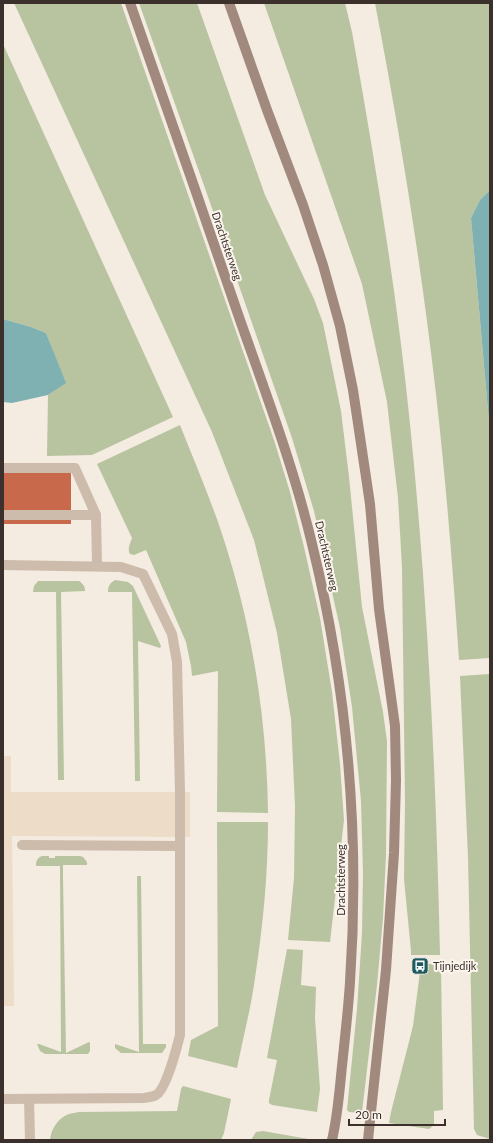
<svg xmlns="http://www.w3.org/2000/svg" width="493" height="1143" viewBox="0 0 493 1143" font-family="Lato,sans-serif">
  <rect width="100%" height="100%" fill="#f4ebe1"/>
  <g fill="#b8c4a0">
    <polygon points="14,3 121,3 274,440 290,492 304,547 320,618 332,692 340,764 344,820 330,942 288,940 294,878 295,806 291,719 277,633 254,540 212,432"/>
    <polygon points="139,3 197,3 265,195 314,299 323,323 341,411 349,477 362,607 383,712 387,741 386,855 383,918 377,985 362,1112 360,1113 349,1112 347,1110 357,1009 362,933 363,873 361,801 352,707 340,628 314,511 292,438 206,191"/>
    <path d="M264,3H345L352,32C375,162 397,293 410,424C428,600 436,777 440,955H411V951L404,879L405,801L402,567L398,498L387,402L362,284Z"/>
    <path d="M375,3H490V190L480,200L471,218L490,433V658L459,660C453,571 446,482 436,394C421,263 400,133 375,3Z"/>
    <polygon points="3,44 173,417 92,455 47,456 48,395 65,383 46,333 31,327 3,319"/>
    <path d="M180,425C197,468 215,509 228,553C254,637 267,726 268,813L217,812L218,671L192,676L191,666L186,642L146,550L134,555L130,554C127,549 130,544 132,538L97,464Z"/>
    <path d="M115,580L128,582L133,586L161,646L160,648L138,641L140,781H135V778L132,592H108C108,586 110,583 115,580Z"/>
    <path d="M38,581H79C83,584 85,586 85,591L61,592L64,780H58L56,592H33L34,586Z"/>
    <polygon points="490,674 490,1139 477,1135 474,1129 468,857 460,676"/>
    <path d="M217,822H268C268,874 263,926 255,978C251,1008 243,1038 237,1068L188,1056L191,1040L218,1026Z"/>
    <path d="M42,856H49V858H55V856H80L83,857L87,862V865H63V877L66,1053L89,1042L90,1043V1051L88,1054H45L40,1051L37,1044H39L61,1052L60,866H36C36,861 37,858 42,856Z"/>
    <polygon points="137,876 141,876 143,1044 166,1044 166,1047 162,1053 121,1053 115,1048 115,1044 139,1052"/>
    <polygon points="287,949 303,950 301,985 316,987 315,1018 320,1089 317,1112 272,1105 269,1103 269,1100 277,1060 267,1058"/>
    <polygon points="421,964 441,964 443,1110 434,1111 434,1125 429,1129 389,1123 391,1112 413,1026"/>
    <path d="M183,1086L231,1099L224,1133L221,1140H50C51,1129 58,1118 69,1114C72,1113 76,1113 79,1112L177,1111L181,1089Z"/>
    <polygon points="263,1131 314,1140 251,1140 256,1132"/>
  </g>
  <polygon fill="#ecdcc8" points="3,756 11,756 11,792 190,792 190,837 12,836 14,1006 3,1006"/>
  <g fill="#7fb0b2">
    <polygon points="490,190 490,433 471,218 480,200"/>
    <polygon points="3,319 31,327 46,333 66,383 48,395 12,403 3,402"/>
  </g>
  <rect fill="#c8694b" x="3" y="472" width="68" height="52"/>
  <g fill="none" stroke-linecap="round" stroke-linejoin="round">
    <g stroke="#cdbbac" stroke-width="10">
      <polyline points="3,468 75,468 96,515 97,566"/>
      <polyline points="3,515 96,515"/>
      <path d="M3,565L121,567L143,574L172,634L177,662L180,792V1035C177,1047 166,1090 156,1095C153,1097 148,1097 144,1098L3,1099"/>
      <polyline points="22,845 180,846"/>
      <polyline points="29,1099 30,1140"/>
    </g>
    <g stroke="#a18a7d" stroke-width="10">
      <path d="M130,3C167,109 204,214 240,320C266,394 294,468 312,544C347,686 360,836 350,982C348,1014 344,1045 341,1076C339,1097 337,1119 332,1140"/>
      <polyline points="229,3 267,110 303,205 323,265 340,326 353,390 370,504 379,609 395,726 396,780 394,853 386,970 368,1140"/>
    </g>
  </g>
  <defs>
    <symbol id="bus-square" viewBox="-11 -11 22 22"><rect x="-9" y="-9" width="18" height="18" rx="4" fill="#1f5a5e" stroke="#fbf5ee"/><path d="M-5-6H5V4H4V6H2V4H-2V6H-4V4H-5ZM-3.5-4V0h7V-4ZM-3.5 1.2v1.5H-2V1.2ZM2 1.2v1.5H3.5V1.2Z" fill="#fff"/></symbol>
  </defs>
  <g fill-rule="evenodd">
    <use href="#bus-square" x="410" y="956" width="20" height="20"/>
  </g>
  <g text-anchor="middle" stroke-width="4" stroke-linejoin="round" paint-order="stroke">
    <g font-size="11" fill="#3b302b" stroke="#fbf5ee">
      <text transform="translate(227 246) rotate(71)" y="4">Drachtsterweg</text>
      <text transform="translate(327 556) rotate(77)" y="4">Drachtsterweg</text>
      <text transform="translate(341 880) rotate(-90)" y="4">Drachtsterweg</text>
    </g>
    <g font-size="11" fill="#3b302b" stroke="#fbf5ee" text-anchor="start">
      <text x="433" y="970">Tijnjedijk</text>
    </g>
  </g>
  <rect width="493" height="1143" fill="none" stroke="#3b302b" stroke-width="8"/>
  <path d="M349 1119v6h96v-6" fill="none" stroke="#3b302b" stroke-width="2"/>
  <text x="355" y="1119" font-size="12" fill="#3b302b" stroke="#fbf5ee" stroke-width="3" paint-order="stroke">20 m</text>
</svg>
